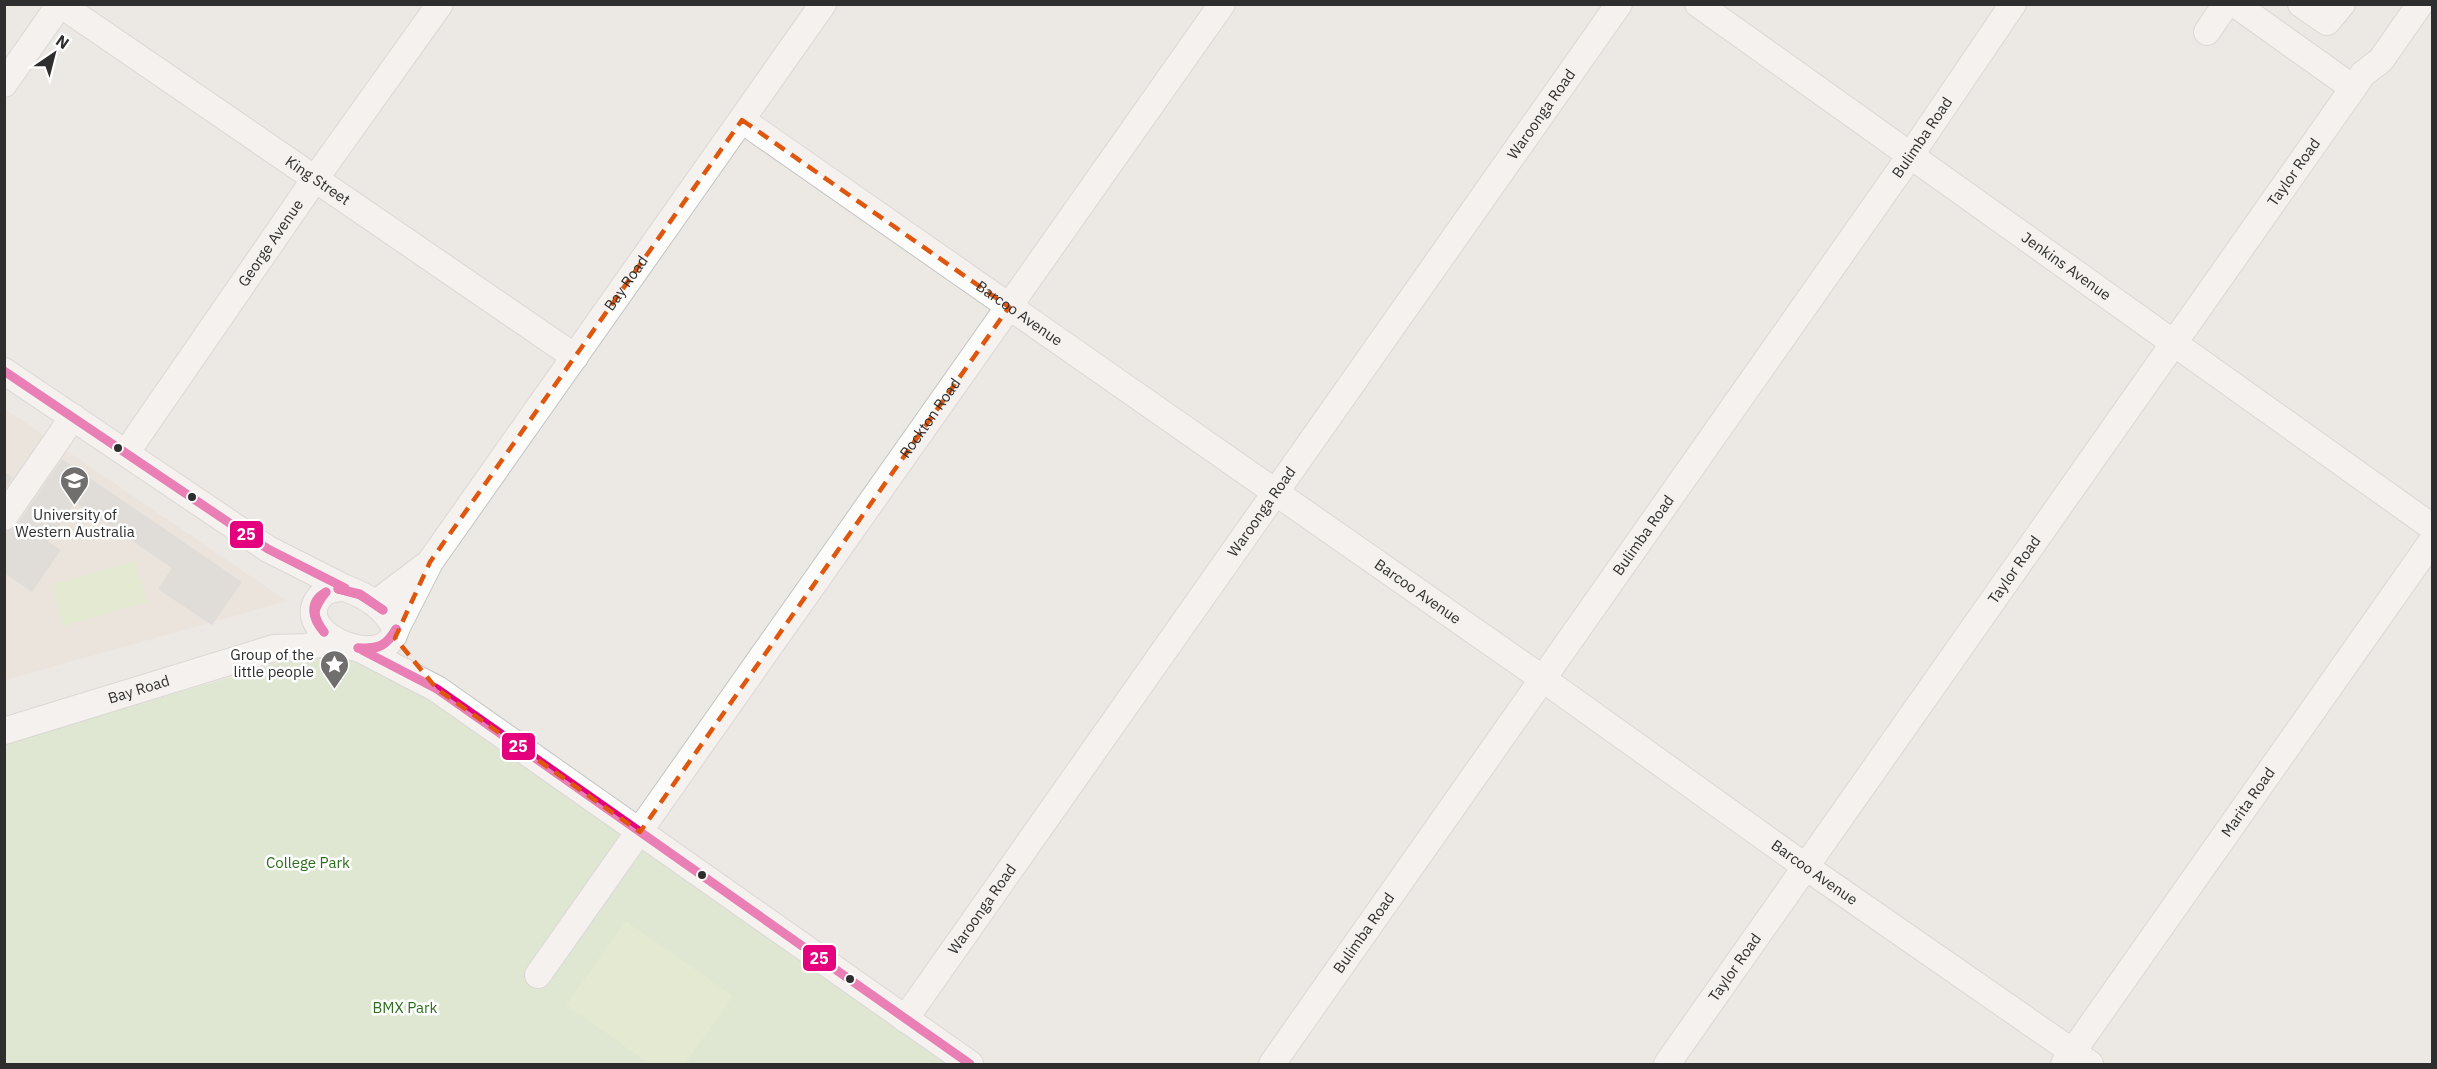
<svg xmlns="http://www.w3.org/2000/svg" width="2437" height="1069" viewBox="0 0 2437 1069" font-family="'IBM Plex Sans',sans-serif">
  <rect width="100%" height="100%" fill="#ece8e4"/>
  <polygon fill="#e6e0d3" points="5,409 287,601 5,680"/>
  <polygon fill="#cee6be" points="338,650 390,676 439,706 948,1064 5,1064 5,744 301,656"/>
  <g fill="#d9eabb">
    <polygon points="135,561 147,602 63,626 51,585"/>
    <polygon points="626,921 733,996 685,1064 650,1064 566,1005"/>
  </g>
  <g fill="#d1cecb">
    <polygon points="62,459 242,582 212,625 158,589 172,568 75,502 48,542 61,550 32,592 4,573 4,532 16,526"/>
    <polygon points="4,472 13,477 4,490"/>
  </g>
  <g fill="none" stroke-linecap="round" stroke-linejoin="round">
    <defs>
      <g id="minor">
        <path id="s1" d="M1698,4L2432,527"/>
        <polyline points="2235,4 2353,88"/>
        <polyline points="2301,4 2327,22 2342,4"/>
        <polyline points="2207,32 2226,4"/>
        <path id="s2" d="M4,84L60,4L575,357"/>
        <path id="s3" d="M742,120L1543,679L1806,867L2090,1064"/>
        <polyline points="4,371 268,549 345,588"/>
        <path id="s4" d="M126,453L315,179L440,4"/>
        <polyline points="4,517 73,417"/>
        <path d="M345,588C369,597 384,607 396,629C387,673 295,636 317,601C324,589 332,589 345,588Z"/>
        <polyline points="376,603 425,566"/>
        <path id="s5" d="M396,629L430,562L823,4"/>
        <polyline points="362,650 437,689 970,1064"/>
        <path id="s6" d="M4,731L274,648L306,647L335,640"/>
        <path id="s7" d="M538,975L1222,4"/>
        <path id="s8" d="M905,1019L1619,4"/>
        <path id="s9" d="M1272,1064L1910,156L2013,4"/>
        <path id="s10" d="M1667,1064L2363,74L2381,60L2420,4"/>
        <path id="s11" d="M2064,1064L2432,541"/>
      </g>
    </defs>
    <use href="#minor" stroke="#c5c4c5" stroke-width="28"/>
    <use href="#minor" stroke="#fcfcfb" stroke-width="26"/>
    <defs>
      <g id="bus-1">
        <polyline points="4,371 268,549 345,588"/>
        <polyline points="338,589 360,595 383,610"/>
        <polyline points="338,589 360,594 383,610"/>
        <path d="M324,632C312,619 308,602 326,592"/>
        <path d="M324,632C311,614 313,609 326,592"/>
        <path d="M358,648C379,648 385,647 396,629"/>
        <path d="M358,648C377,651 388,645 396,629"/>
        <polyline points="362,650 437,689 970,1064"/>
      </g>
    </defs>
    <use href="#bus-1" stroke="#fff" stroke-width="14"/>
    <use href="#bus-1" stroke="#e5007d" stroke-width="9"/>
  </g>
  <path d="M0 0H2437V1069H0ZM742,120L1009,307L640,832L437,689L395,638L430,562Z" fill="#ece8e4" fill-opacity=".55" fill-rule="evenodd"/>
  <path fill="none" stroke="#df570e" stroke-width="4.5" stroke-dasharray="12 8" stroke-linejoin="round" d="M742,120L1009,307L640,832L437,689L395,638L430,562Z"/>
  <defs>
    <symbol id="university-pin" viewBox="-11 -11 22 30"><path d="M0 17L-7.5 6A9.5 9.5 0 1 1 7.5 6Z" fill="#706f6e" stroke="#fff"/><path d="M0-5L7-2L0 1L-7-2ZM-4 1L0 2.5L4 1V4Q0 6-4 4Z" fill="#fff"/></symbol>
    <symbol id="sight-pin" viewBox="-11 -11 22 30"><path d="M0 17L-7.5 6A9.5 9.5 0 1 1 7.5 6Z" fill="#706f6e" stroke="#fff"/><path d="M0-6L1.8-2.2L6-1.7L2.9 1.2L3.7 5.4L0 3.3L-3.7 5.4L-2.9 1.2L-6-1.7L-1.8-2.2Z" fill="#fff"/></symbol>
  </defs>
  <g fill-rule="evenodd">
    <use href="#university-pin" x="58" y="464" width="33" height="45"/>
    <use href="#sight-pin" x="318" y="648" width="33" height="45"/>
  </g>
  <g fill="#2e2e2e" stroke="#fff" stroke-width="2">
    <circle cx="118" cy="448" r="5"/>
    <circle cx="192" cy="497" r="5"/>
    <circle cx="702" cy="875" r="5"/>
    <circle cx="850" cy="979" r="5"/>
  </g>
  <g text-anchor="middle" stroke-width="5" stroke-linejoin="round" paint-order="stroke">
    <g font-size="15" fill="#2e2e2e" stroke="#fff">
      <text dy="5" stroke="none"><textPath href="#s8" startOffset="1106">Waroonga Road</textPath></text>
      <text dy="5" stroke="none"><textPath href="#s9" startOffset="1132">Bulimba Road</textPath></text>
      <text dy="5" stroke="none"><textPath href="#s10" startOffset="1090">Taylor Road</textPath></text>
      <text dy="5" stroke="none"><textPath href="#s2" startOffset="410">King Street</textPath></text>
      <text dy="5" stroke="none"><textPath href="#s4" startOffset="255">George Avenue</textPath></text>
      <text dy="5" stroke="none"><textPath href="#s1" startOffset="452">Jenkins Avenue</textPath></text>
      <text dy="5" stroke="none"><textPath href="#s5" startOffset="416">Bay Road</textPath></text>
      <text dy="5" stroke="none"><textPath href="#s3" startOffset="338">Barcoo Avenue</textPath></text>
      <text dy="5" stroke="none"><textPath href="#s7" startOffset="681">Rockton Road</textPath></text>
      <text dy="5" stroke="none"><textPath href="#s8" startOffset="620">Waroonga Road</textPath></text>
      <text dy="5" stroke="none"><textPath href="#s9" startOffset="646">Bulimba Road</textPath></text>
      <text dy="5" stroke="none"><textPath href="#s10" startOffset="604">Taylor Road</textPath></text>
      <text dy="5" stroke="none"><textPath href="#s3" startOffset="824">Barcoo Avenue</textPath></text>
      <text dy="5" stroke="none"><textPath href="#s6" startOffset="141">Bay Road</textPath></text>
      <text dy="5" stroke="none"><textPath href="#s11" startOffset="320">Marita Road</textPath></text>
      <text dy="5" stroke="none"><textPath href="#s3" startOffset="1310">Barcoo Avenue</textPath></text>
      <text dy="5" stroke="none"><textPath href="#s8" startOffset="134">Waroonga Road</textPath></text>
      <text dy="5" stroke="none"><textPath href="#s9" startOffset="160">Bulimba Road</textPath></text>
      <text dy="5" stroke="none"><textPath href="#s10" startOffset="118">Taylor Road</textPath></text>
    </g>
    <g font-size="15" fill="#2e2e2e" stroke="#fff">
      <text x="75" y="520">University of<tspan x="75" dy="17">Western Australia</tspan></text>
      <text x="314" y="660" text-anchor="end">Group of the<tspan x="314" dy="17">little people</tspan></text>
    </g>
    <g font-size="15" fill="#2c6e1b" stroke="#fff">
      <text x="308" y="868">College Park</text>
      <text x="405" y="1013">BMX Park</text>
    </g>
  </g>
  <g stroke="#fff" stroke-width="2">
    <rect x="229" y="520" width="35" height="29" rx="6" fill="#e5007d"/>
    <rect x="501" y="732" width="35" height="29" rx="6" fill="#e5007d"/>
    <rect x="802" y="944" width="35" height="28" rx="6" fill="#e5007d"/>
  </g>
  <g font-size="16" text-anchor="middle" font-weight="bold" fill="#fff">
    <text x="246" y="540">25</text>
    <text x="518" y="752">25</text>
    <text x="819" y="964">25</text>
  </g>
  <rect width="2437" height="1069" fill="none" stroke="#2e2e2e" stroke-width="12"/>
  <g transform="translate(54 54) rotate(35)" stroke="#ffffff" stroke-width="4.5" paint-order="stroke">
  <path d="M0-4.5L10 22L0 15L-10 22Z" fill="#2e2e2e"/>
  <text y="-9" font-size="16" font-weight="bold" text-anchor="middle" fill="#2e2e2e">N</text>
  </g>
</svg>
